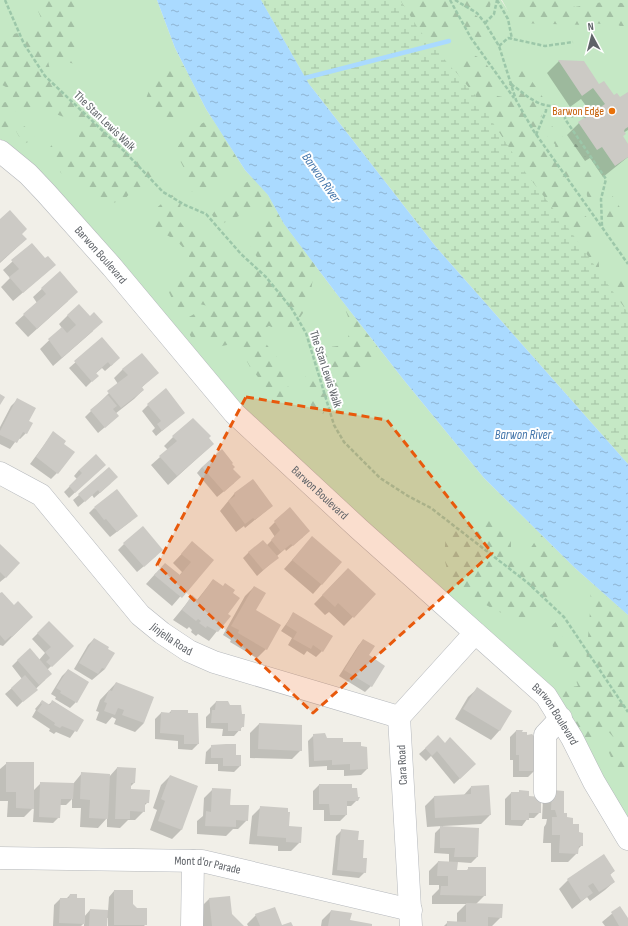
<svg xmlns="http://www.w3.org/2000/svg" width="628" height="926" viewBox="0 0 628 926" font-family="'Sofia Sans Condensed',sans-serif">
  <defs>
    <pattern id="forest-firs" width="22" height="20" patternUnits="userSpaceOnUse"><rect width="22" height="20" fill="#c5e8c5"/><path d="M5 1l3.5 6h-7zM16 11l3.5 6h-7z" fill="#a3c0a4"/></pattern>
    <pattern id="wetland-marsh" width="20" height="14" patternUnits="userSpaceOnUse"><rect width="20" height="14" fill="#c5e8c5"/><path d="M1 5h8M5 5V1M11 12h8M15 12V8" fill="none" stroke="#a3c0a4"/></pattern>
    <pattern id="water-ripples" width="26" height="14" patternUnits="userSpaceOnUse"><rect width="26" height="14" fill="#aadaff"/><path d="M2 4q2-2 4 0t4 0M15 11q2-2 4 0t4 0" fill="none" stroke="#8eb4d2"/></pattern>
  </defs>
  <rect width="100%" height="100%" fill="#f1efe8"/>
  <g fill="#c5e8c5">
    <polygon points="0,0 157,0 175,48 206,109 245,170 268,195 284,224 336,293 403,379 484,478 575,568 628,615 628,839 555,709 234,413 15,150 0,139"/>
    <polygon points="261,0 501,0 508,11 502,0 628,0 628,464 309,84"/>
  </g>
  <g fill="url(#forest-firs)">
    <path d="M26,0H89L75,16V64L47,57L51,74L75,102L100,126L133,147L152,165L156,181L141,194L131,192L125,199L110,204L80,187L74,179L61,173L47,151L55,141L71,154L80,139L72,119C53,115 25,99 9,116L27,128L36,139L23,144L16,131L2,128L0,126V103L12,101L14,91L0,84V37L31,30L42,20L34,2Z"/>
    <polygon points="400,0 491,0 490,7 484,10 478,7 469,11 477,16 489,34 488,39 477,38 457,25 434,47 430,43 421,44"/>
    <polygon points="515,0 563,0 575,7 608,1 628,4 628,26 620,26 613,22 604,22 600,24 589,22 588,25 514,23 511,17 520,9 515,5"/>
    <path d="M472,55C485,57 492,72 497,84L491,94C498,97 504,96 512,100L518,96L517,91L508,84L510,74L523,68L544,99C543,105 543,113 541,118C535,133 534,136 543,150L556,151L555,144L548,140L547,132L549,123L564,138L567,146L576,144L590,163L589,171L595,177L594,185L598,193L591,203L587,196L586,186L576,179L566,186L570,194L576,198L581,206L582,213L590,220L589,226L596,229L599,234L585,240L587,248C601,256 602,268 594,281L475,95L455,71L464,60Z"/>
    <path d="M184,66L200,98L186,117L162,121L145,102C153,77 159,73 184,66Z"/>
    <polygon points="212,118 236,156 225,175 204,192 186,191 185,170 175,151 188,131"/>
    <path d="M253,178L268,195L284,224L315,265L309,304L289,334L269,326L261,330L267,345L283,364L289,390L283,409L250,367L237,343L217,347L213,337H191L182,321L208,306L195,303L178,312L168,290L189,267V254L176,240L155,229L153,211L174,193L181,203L178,219L184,227L200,234L234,270L253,274L261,263L252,250L246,231L260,226L271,215L255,209L219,225L212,215C222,198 237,189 253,178Z"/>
    <path d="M613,196L628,221V248C619,230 604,226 605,203Z"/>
    <polygon points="614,279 625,281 628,284 628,313 608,285"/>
    <path d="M336,293L379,349L372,363L353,374L348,384L337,391L323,414L306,402C307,392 303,382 306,372L321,367V356L330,347L344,345C357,326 346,311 336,293Z"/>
    <path d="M501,520L511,539V557L525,564L530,549L540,534L575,568C535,644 509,620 450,582L444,557L446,534L484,521Z"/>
    <polygon points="587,579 628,615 628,774 620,777 606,746 615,739 606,729 594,738 579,737 556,693 562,688 578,686 572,669 553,647 548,629 556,622 564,641 586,664 591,598"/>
  </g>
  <polygon fill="url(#wetland-marsh)" points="261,0 400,0 420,31 475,95 525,172 569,229 628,313 628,464 436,247 309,84"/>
  <polygon fill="url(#water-ripples)" points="157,0 261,0 309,84 436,247 628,464 628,615 575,568 484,478 403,379 336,293 284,224 268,195 245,170 206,109 175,48"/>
  <g fill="#0003">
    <polygon points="559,61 583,62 599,86 614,96 620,99 628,93 628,130 623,133 622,137 628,145 628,157 603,177 590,158 585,161 567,135 579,123 592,114 581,99 570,107 547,73"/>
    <polygon points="0,220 21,234 26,239 0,263"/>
    <polygon points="32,244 45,260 55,265 13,301 1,287 10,278 3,270"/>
    <polygon points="60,272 68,301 28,337 15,323 37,303 33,297"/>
    <polygon points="68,315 90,318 93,331 53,366 40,349 62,328 59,324"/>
    <polygon points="102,339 113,364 105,371 102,368 95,374 97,376 86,387 69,368"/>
    <polygon points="123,369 157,373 141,388 143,390 134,399 115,414 111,422 98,433 85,417 118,384 114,378"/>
    <polygon points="17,400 26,433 20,439 18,438 10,449 0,444 0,427 11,406"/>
    <polygon points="148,405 184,412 156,436 152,431 155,428 142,411"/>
    <polygon points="53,433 57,473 51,479 30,464"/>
    <polygon points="173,437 213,444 168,485 151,465 168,450 164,446"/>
    <polygon points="231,464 234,483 217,497 197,473 202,467"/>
    <polygon points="79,470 98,471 69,498 64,492 77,479 74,476"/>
    <polygon points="253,480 272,506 245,528 244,526 236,532 220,511 234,494"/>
    <polygon points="111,483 94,498 92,495 78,507 73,500 79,495"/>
    <polygon points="94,508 131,521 110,537 89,513"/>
    <polygon points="275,522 303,537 286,551 285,549 277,556 278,557 257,576 243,558 249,552 267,545 275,537 269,528"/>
    <polygon points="312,538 341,562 313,594 284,569"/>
    <polygon points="192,543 212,560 172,606 146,584 156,573 179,576 182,572 173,563"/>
    <polygon points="124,544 156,556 137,572 118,550"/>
    <polygon points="0,546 6,577 0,582"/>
    <polygon points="339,578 375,594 344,626 329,612 325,615 314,604"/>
    <polygon points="213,580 222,587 227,614 229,616 209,641 198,634 196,636 191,632 192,630 189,627 187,629 173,620 192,597 197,600"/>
    <polygon points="254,587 254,611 266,649 257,658 230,642 231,640 223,635 245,596"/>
    <polygon points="0,595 14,606 23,626 3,646 0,645"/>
    <polygon points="294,613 322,651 316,657 307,651 304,655 288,645 292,638 281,631"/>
    <polygon points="49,622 72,646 47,670 45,680 17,707 5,694 22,679 12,666 18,660 39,660 45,653 32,639"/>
    <polygon points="94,639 105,669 92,680 74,669 88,645"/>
    <polygon points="363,640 371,686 365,692 339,676 358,646"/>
    <polygon points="68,670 76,702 70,708 55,699 56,697 51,694 62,676"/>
    <polygon points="116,683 144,723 135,732 114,724 116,719 112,717 106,724 96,720 99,712 96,711 100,700"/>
    <polygon points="477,689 511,712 499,731 491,740 455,719 468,697"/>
    <polygon points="42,701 48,705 53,701 82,721 70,738 56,732 54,734 49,731 50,729 32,717 36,710 35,709"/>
    <polygon points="216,702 243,726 234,736 222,736 223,729 206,728 206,717 210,713 210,708"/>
    <polygon points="171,711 198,744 192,750 178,749 178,741 155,739 155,719 161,713 168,714"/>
    <polygon points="259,724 301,750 292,759 250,758 250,733"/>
    <polygon points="516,731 534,771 528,777 513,777 513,760 510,760 510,737"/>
    <polygon points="314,735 342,743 367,769 361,775 344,776 344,770 327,770 327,766 309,767 308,741"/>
    <polygon points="438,737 469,770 454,784 431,756 426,761 419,754"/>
    <polygon points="212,746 235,756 240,766 234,772 218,771 218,764 205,764 206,752"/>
    <polygon points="7,763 33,791 41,783 73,784 82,773 109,777 117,768 134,783 130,787 130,790 148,802 144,806 144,811 135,820 128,820 120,828 107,827 107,818 98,828 80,827 81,808 72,808 72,799 66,805 60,805 59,817 53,823 33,822 34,807 24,817 7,817 8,801 0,801 0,769"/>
    <polygon points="170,776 197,786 181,830 172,839 150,830 157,810 153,808 161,785"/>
    <polygon points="319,785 351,789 357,800 351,806 346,806 346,815 340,821 324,821 324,810 313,810 313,791"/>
    <polygon points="471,787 490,815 481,824 443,826 443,827 477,857 471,863 457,862 456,871 466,871 469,868 485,895 476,904 501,917 492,926 444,926 448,922 457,922 457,913 466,904 432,904 432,896 439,889 439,885 429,885 429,871 438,862 449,863 449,854 434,853 435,833 442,826 427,827 425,806 434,797 463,796"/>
    <polygon points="213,789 247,820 238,829 233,829 226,836 197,834 197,821 203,816 204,798"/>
    <polygon points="552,791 566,818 578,833 582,845 577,850 577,853 568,862 551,862 551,843 543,843 544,827 546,824 547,819 542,819 543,800"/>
    <polygon points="511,793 528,797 540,812 534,818 528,818 522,826 505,825 505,799"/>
    <polygon points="261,807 288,827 300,842 291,851 278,851 278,846 249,844 252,816"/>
    <polygon points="342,830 357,841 365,872 359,878 332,875 336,836"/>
    <polygon points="604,856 614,871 610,875 614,882 605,890 590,901 587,897 572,909 559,889 568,880"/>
    <polygon points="114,891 132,905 146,924 144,926 108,926 108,918 107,918 106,926 84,926 84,923 81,926 53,926 54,905 60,899 66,899 70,895 84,917 90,910 108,911 109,897"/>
    <polygon points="209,899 231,914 242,926 202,926 200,908"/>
    <polygon points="620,907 628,920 628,926 605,926 602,922"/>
    <polygon points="331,911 349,921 371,926 321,926 322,920"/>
    <polygon points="256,915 281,926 248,926 247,924"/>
  </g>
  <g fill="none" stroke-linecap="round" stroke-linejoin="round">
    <polyline stroke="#aadaff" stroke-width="4.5" points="301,79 449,41"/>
  </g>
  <g fill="#cccac5">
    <polygon points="558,60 584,61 599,84 604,81 614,95 617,93 620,97 628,92 628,127 625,129 624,131 626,134 623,136 628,144 628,157 615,166 602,147 597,150 578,122 605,104 593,88 582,96"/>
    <polygon points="10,210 27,229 22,234 27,239 0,262 0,219"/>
    <polygon points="32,243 45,258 48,256 56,265 23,293 9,277 19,269 11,260"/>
    <polygon points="60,271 78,292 37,329 23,314 46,294 41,288"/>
    <polygon points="79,304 90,316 94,312 103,322 62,358 48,339 62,327 67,333 76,325 67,315"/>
    <polygon points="102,337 120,358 111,366 108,362 96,373 99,376 92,382 74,361"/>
    <polygon points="142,353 159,373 142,387 144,390 121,408 107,391 128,375 122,369"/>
    <polygon points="166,388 185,413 162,431 157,424 161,421 147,404"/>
    <polygon points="0,394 5,397 0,405"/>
    <polygon points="108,395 117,406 113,409 119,416 105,428 90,410"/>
    <polygon points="17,398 36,408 29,421 33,423 27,434 23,432 17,443 0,435 0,431"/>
    <polygon points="193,418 211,436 209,438 214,444 177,476 159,456 177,441 172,436"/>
    <polygon points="53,431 66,441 64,444 75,452 58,474 36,457"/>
    <polygon points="222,449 233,463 232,464 235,467 233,469 241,477 224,492 202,467"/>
    <polygon points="96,454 106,465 75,493 69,486 82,473 79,470"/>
    <polygon points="109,467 118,477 100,493 98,490 85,502 78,494"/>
    <polygon points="253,479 273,506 255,520 253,518 245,524 228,501 235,496 234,493"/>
    <polygon points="117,489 138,516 117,532 106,519 104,520 94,507"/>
    <polygon points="290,507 310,531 293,546 291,544 281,552 271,540 280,530 274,521"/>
    <polygon points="143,526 163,550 144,567 123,543"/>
    <polygon points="312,536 342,562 322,585 292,560"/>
    <polygon points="263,540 279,558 263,570 248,552"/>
    <polygon points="192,541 214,560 182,598 154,575 165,563 180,575 191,562 181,554"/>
    <polygon points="0,544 20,563 6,578 0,572"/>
    <polygon points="348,568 376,594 354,618 338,603 335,607 322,595"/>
    <polygon points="213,579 223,586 225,583 235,590 233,593 240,598 228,614 231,616 218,632 207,626 206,628 199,623 201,621 198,619 196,621 182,610 192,595 198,600"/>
    <polygon points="254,586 266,593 256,610 281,625 267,650 238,633 239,630 231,626"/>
    <polygon points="2,592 14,605 18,601 33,617 12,637 11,636 5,641 0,635 0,593"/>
    <polygon points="293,612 333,636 323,652 313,645 311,649 293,639 297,632 286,625"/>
    <polygon points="49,621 74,646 52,667 46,662 50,658 45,652 51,647 37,633"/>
    <polygon points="94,638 109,647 108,649 115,653 105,669 102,668 98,674 79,663"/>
    <polygon points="363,639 375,646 369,655 385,666 372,687 344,670"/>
    <polygon points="30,648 52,674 39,685 17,660"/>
    <polygon points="68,669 89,682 77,703 60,693 61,691 56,688"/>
    <polygon points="25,675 38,690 23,702 11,688"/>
    <polygon points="116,682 154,697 144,723 122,715 124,710 118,708 115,715 104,711 107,703 104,702 109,690 112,691"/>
    <polygon points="477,687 512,711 500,731 463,709"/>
    <polygon points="42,700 50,705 52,700 84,720 77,732 62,726 60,728 54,725 55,723 37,711 42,704 40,703"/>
    <polygon points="216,701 228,701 230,705 241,705 242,714 245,714 244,727 241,727 241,731 228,731 228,723 211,723 212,710 215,710"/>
    <polygon points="171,710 188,710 188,713 198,713 199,744 184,744 184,735 160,733 161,712 171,713"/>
    <polygon points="259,723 302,725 302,751 258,749"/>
    <polygon points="516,730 523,730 522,732 527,732 527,735 532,734 536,738 535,771 519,771 519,755 516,755"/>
    <polygon points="325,733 327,738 343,738 343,742 361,742 361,746 367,747 368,769 350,770 350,764 332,765 332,760 314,761 313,734"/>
    <polygon points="438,735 445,743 450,737 476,764 460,779 437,751 432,756 425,748"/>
    <polygon points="226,744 236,744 236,755 241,755 241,766 223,766 223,758 211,758 211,745"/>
    <polygon points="6,762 34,762 34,809 16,808 16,792 6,792"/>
    <polygon points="117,767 136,768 135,783 131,783 131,789 150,790 149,803 145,803 145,812 130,811 130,819 115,819"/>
    <polygon points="81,772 110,774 108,819 89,818 90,800 80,799"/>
    <polygon points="170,775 198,786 182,830 158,821 165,801 161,799"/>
    <polygon points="40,782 74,783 73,799 61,799 60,818 39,817"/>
    <polygon points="319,784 352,784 352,788 357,788 358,797 360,797 358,801 347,801 347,815 330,815 329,804 319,804"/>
    <polygon points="489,785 491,815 435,818 434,796 471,794 471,786"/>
    <polygon points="212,788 231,789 230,805 249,805 248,821 236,820 236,827 205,826 206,811 211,812"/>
    <polygon points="519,790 529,791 529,796 541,797 541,813 529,813 529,820 511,820 511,792 519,792"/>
    <polygon points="552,790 564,791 564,813 567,813 567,817 573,818 573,824 579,824 579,832 583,833 583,846 579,846 578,854 559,853 560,835 552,835 552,817 557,817 555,810 551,810"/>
    <polygon points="260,806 288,808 288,812 290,812 289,826 302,827 301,843 286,842 286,838 257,836"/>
    <polygon points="440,826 479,828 478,857 454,857 455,848 440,848"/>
    <polygon points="341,829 359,831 358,840 364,840 363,858 367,858 366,873 337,870"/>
    <polygon points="604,854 615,871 610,874 615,882 599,892 593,883 588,886 593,893 581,901 567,879"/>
    <polygon points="438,861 458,862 457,870 468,870 468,867 486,867 486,896 440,895 441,886 448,886 448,876 437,876"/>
    <polygon points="114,890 133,890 133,904 137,908 147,908 147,925 114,925"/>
    <polygon points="70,894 77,894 77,898 85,898 85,924 59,923 60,898 69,898"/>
    <polygon points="230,896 232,914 244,926 212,926 209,898"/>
    <polygon points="466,903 503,904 502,918 488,917 488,926 447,926 447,921 466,922"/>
    <polygon points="620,906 628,918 628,926 619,926 611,912"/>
    <polygon points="275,907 282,925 291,922 293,926 260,926 255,914"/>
    <polygon points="90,909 108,910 107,926 89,926"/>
    <polygon points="331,910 352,913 350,920 372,924 372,926 328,926"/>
  </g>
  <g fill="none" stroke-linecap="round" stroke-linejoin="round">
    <defs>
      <g id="minor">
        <path id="s1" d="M0,151L28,174L46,193L112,267L234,413L359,529L546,696L572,738L594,782L628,839"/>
        <path id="s2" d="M0,473L41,495L140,615L162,633L189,651L214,662L399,717"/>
        <polyline points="545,792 545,735 561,718"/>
        <path id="s3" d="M0,858L202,861L411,910"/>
        <polyline points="192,926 193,861"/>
        <polyline points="411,926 399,717 475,633"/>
      </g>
    </defs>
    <use href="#minor" stroke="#b5b8bc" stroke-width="23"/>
    <g stroke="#9cc7a9" stroke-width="2.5" stroke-dasharray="4 2" stroke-linecap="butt">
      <polyline points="5,0 24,44 45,76 126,153 163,192 185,205 206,214 241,254 266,277 292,309 306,333 334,425 344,442 380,478 408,496 431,508 528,583 564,617 628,712"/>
      <polyline points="450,0 471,38 514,98"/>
      <polyline points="455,0 477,13 485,23 499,46 516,100 533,130 628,264"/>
      <polyline points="497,0 508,19 512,39"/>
      <polyline points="485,23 494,14 497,0"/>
      <polyline points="499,46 508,38 545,46 573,42"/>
      <path d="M511,84C525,94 537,107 555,106L565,114"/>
      <polyline points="586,117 577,114 571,117 565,114 565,119 606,179 601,199 602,227"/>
      <polyline points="536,135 546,111 546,107"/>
    </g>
    <use href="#minor" stroke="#fff" stroke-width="22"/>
  </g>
  <path fill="#e8590c" fill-opacity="0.2" stroke="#e8590c" stroke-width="3" stroke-dasharray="8 5" stroke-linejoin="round" d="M246,397L387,420L492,553L313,713L157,565Z"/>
  <circle fill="#e8710a" stroke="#fff" stroke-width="1.5" cx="612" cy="111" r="4"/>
  <g text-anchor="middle" stroke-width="4" stroke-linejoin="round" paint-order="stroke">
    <g font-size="12" fill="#c56008" stroke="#fff" text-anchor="end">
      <text x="604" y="115">Barwon Edge</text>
    </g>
    <g font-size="12" fill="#5f6368" stroke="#fff">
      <text transform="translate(105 121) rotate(44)" y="4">The Stan Lewis Walk</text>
      <text dy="4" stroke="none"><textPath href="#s1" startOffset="145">Barwon Boulevard</textPath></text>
      <text transform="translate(326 369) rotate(72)" y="4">The Stan Lewis Walk</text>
      <text dy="4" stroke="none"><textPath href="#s1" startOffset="469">Barwon Boulevard</textPath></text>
      <text dy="4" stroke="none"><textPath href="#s2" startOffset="242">Jinjella Road</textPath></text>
      <text dy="4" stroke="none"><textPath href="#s1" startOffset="793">Barwon Boulevard</textPath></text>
      <text transform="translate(402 765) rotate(-93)" y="4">Cara Road</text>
      <text dy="4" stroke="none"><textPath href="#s3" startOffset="208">Mont d'or Parade</textPath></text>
    </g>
    <g font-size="13" font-style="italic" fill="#4174aa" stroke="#fff">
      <text transform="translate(322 177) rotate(55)" y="5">Barwon River</text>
      <text x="523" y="439">Barwon River</text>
    </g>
  </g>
  <g transform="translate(592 36) rotate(353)" stroke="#ffffff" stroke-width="3" paint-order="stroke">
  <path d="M0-3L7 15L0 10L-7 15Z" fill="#5f6368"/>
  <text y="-6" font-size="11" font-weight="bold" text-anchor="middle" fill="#5f6368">N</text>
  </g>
</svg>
